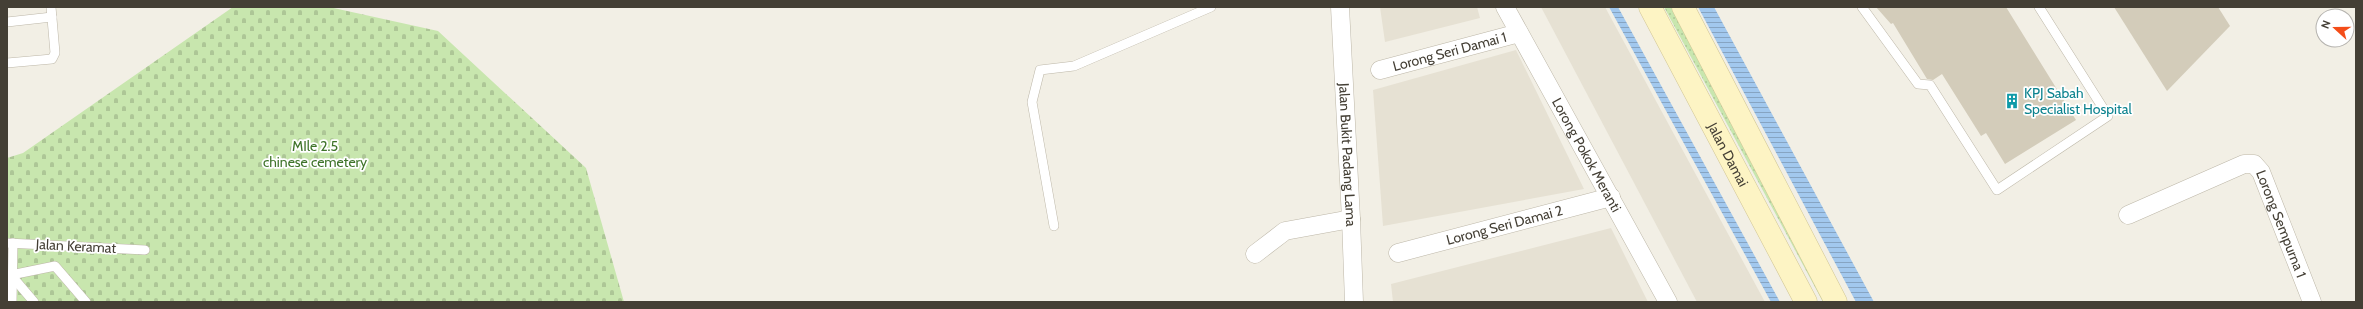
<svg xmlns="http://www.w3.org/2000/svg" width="2363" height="309" viewBox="0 0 2363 309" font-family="Cabin,sans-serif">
  <defs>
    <pattern id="grass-dots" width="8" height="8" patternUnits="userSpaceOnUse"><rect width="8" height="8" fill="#c8e6ae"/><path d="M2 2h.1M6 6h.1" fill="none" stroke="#adc696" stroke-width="1.8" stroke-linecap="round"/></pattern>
    <pattern id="cemetery-stones" width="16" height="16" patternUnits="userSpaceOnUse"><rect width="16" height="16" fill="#c8e6ae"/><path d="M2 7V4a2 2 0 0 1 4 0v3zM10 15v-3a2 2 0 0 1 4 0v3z" fill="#adc696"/></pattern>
    <pattern id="water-rules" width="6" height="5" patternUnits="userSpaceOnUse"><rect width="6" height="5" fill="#a2c8ee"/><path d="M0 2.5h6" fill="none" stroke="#86a4c2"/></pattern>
  </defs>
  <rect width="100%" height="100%" fill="#f2efe5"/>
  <g fill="#e6e1d3">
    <polygon points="1380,7 1477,7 1480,18 1385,42"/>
    <polygon points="1541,7 1605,7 1765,302 1697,302"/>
    <polygon points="1516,50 1584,189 1383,226 1373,90"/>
    <polygon points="1611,228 1648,302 1393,302 1391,284"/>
  </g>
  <polygon fill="url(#grass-dots)" points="1664,7 1672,7 1831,302 1823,302"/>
  <polygon fill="url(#cemetery-stones)" points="233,7 329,7 438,31 586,168 624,302 7,302 7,158 23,153"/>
  <g fill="url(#water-rules)">
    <polygon points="1609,7 1618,7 1780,302 1771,302"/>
    <polygon points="1698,7 1714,7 1874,302 1856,302"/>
  </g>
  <g fill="#d3ccba">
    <polygon points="1876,7 2006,7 2076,120 2005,164 1986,133 1981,136 1942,74 1933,80 1927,79 1893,23 1891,24"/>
    <polygon points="2114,7 2218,7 2230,26 2167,91"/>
  </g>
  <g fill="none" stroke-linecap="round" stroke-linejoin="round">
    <defs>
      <g id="lane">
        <polyline points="1862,7 1918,84 1930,85 1997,190 2108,116 2039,7"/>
        <polyline points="7,22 52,17"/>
        <polyline points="7,63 52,59 55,53 51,7"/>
        <polyline points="1054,226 1032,102 1040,70 1074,66 1211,7"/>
        <polyline points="7,243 145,250"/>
        <polyline points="12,302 13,243"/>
        <polyline points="34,302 11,275 55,266 86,302"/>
      </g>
      <g id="street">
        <path id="s1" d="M1340,7L1351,219L1354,302"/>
        <path id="s2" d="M1505,7L1668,302"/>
        <path id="s3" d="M1380,70L1519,33"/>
        <path id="s4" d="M2128,215L2244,164H2254L2261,172L2312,302"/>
        <path id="s5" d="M1398,253L1611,197"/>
        <polyline points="1255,254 1285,231 1351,219"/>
      </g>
      <g id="secondary">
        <path id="s6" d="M1650,7L1806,302"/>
        <polyline points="1683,7 1836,302"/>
      </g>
    </defs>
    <use href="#lane" stroke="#bdb7a8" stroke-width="10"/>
    <use href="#street" stroke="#bdb7a8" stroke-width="19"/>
    <use href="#secondary" stroke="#d1c695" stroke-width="23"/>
    <use href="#lane" stroke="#fff" stroke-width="9"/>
    <use href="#street" stroke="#fff" stroke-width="18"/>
    <use href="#secondary" stroke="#fdf4c4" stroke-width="22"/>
  </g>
  <defs>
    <symbol id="building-bare" viewBox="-9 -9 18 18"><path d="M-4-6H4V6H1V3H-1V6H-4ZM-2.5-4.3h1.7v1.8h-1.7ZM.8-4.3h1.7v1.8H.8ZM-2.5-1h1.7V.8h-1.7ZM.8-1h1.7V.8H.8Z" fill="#0f9aa8" stroke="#fff" stroke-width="2.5" paint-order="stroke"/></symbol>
  </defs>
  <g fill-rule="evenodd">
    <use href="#building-bare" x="2001" y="90" width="22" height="22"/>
  </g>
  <g text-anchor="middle" stroke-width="3.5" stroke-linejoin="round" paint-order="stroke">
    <g font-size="14" fill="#443f35" stroke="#fff">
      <text dy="5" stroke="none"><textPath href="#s3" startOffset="72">Lorong Seri Damai 1</textPath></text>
      <text dy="5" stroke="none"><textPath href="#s1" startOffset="148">Jalan Bukit Padang Lama</textPath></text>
      <text dy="5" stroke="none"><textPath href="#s2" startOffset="169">Lorong Pokok Meranti</textPath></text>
      <text dy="5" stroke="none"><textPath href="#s6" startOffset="167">Jalan Damai</textPath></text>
      <text dy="5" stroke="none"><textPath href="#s5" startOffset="110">Lorong Seri Damai 2</textPath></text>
      <text dy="5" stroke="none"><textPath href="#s4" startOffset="203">Lorong Sempurna 1</textPath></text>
      <text transform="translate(76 246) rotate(3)" y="5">Jalan Keramat</text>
    </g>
    <g font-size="14" fill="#0d838f" stroke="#fff" text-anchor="start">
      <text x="2024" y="98">KPJ Sabah<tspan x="2024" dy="16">Specialist Hospital</tspan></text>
    </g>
    <g font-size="14" fill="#3f742a" stroke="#fff">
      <text x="315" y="151">MIle 2.5<tspan x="315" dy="16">chinese cemetery</tspan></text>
    </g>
  </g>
  <rect width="2363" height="309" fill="none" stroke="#443f35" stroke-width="16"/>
  <g transform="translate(2335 28) rotate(291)"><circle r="19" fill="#ffffff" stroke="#b4b2ae"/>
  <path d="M0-3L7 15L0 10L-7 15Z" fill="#f44d19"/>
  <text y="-6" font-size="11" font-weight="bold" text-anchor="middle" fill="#443f35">N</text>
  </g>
</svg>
